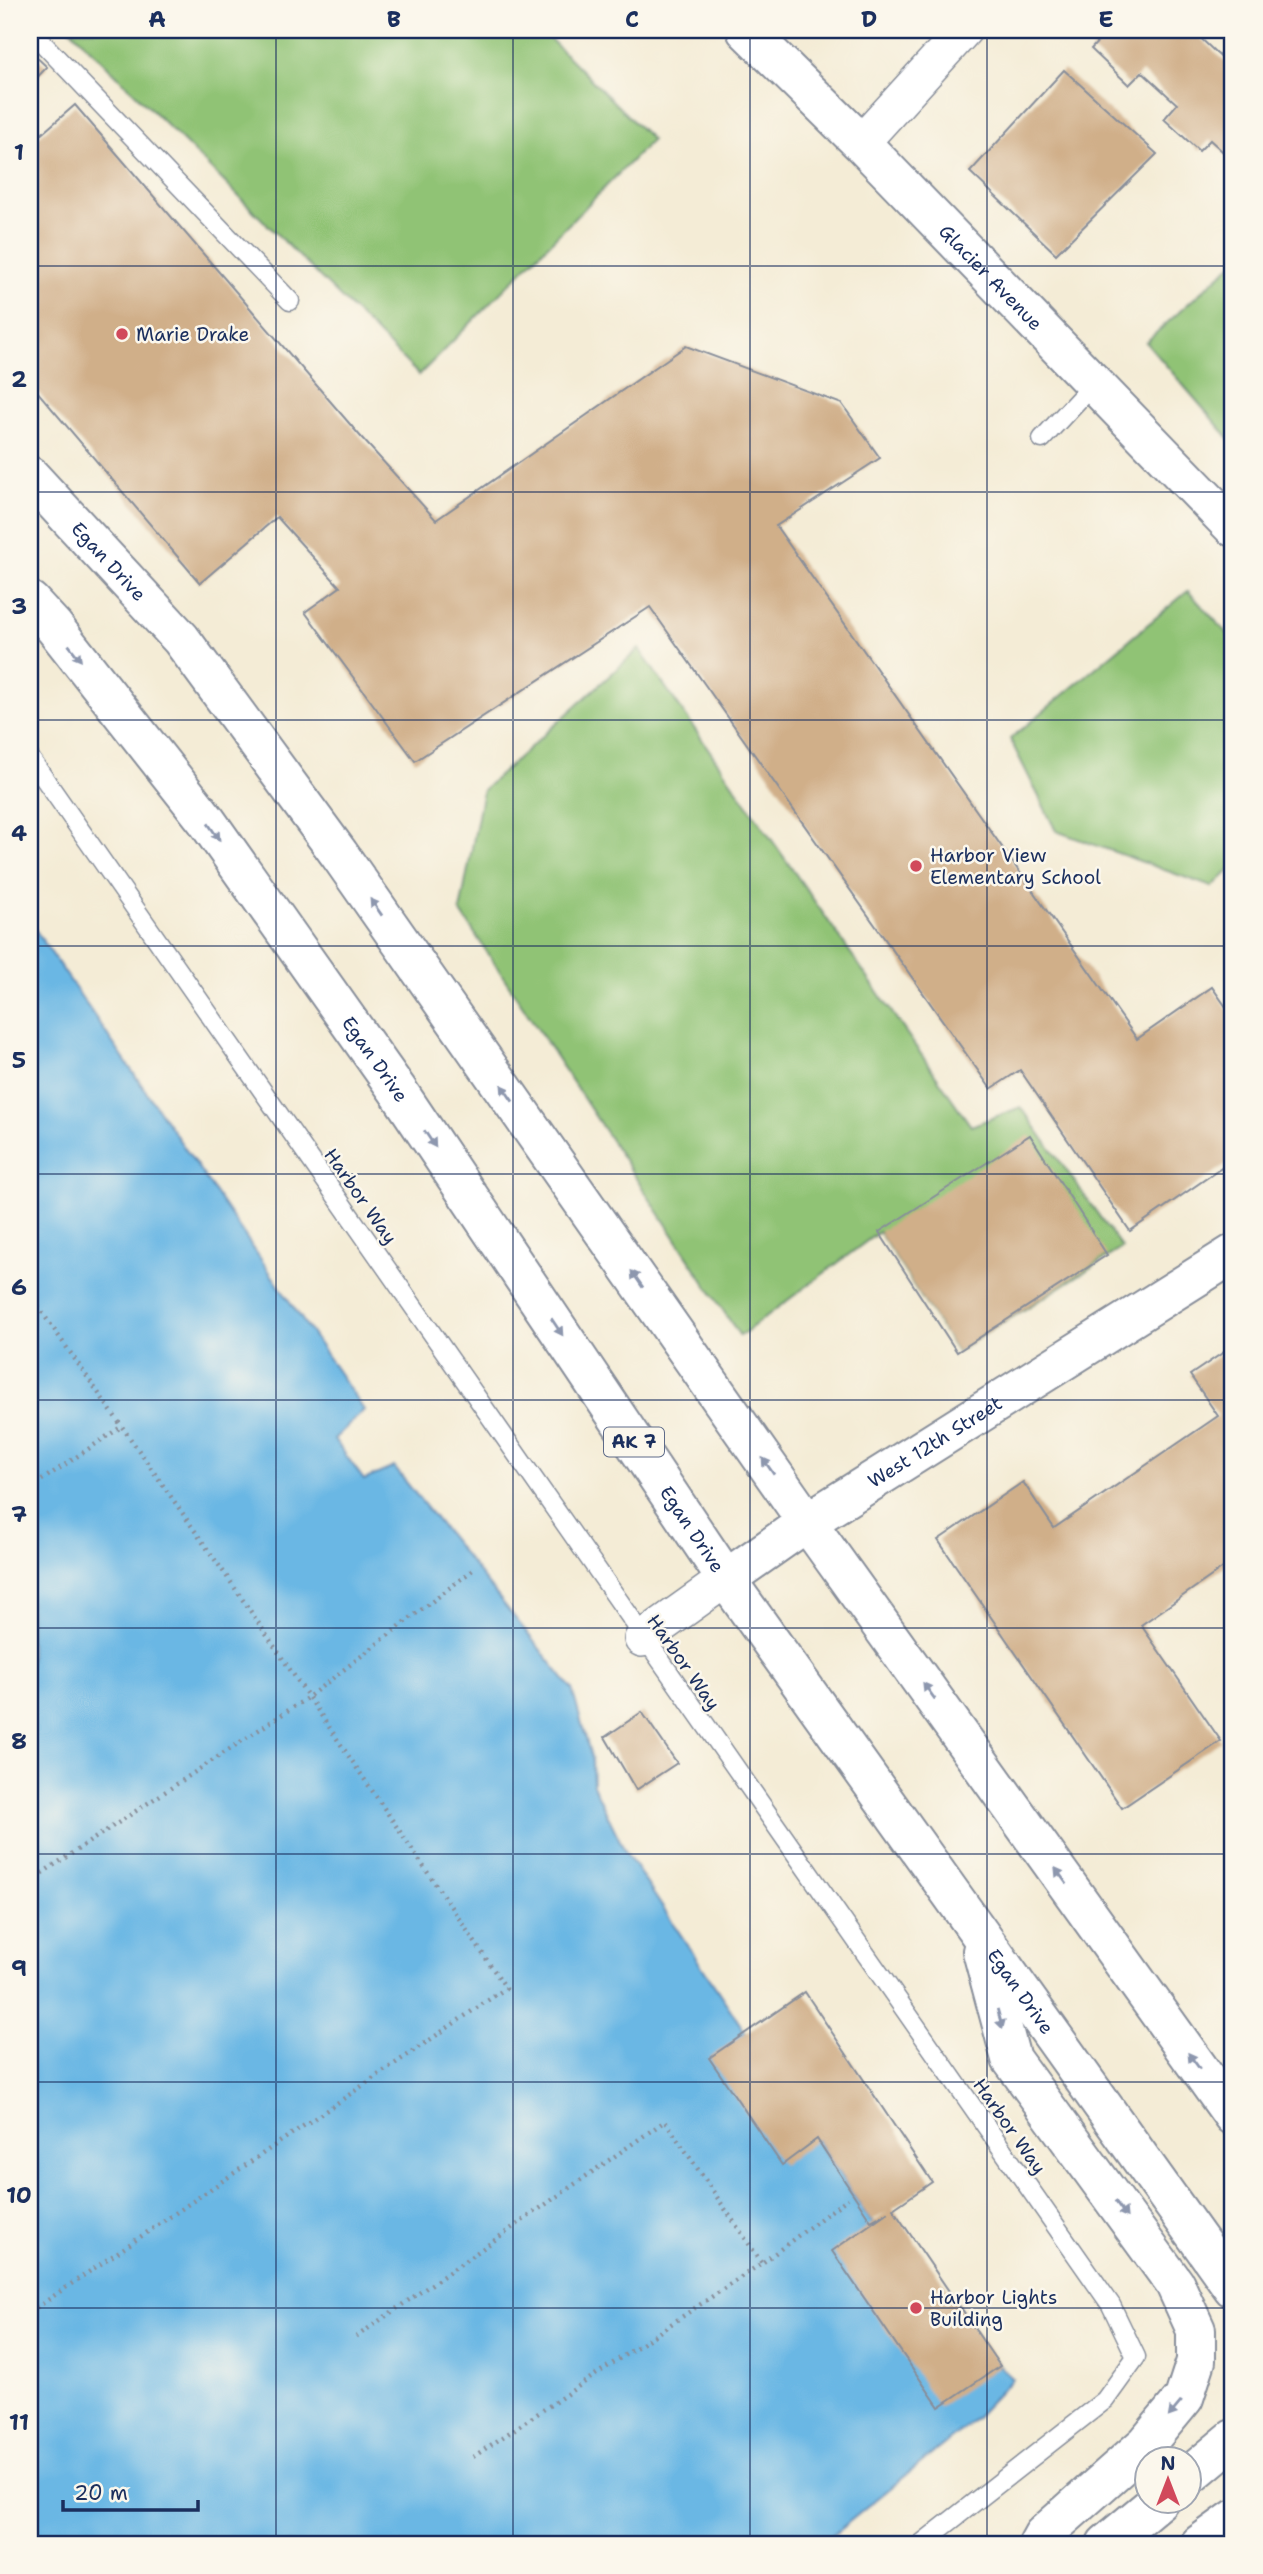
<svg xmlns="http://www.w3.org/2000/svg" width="1263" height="2574" viewBox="0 0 1263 2574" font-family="'Shantell Sans',sans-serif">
  <rect width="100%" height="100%" fill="#fbf7ec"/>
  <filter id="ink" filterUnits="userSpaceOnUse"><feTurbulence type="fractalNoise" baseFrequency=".0143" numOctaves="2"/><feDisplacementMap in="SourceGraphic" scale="14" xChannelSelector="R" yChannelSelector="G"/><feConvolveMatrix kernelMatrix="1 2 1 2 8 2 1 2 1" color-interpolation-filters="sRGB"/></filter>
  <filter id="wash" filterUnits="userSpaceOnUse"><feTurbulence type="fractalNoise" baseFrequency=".00686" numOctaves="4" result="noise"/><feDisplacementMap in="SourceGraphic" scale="28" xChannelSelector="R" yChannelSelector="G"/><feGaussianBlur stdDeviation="1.57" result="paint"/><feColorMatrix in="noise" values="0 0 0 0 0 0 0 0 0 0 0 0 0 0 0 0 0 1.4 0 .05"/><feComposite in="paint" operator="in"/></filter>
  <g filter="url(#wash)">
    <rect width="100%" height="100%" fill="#f4ecd6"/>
    <g fill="#90c374" stroke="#567969" stroke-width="2">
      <polygon points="71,30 541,30 652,140 419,375"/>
      <polygon points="1233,263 1233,443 1146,342"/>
      <polygon points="1188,591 1233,640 1233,867 1212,887 1056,831 1010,739"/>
      <polygon points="639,649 971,1126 1021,1107 1122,1248 957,1352 879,1232 740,1336 460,911 483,790"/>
    </g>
    <polygon fill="#6bb7e4" stroke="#4373a1" stroke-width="2" points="30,922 364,1410 334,1439 364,1480 394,1467 572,1689 592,1760 593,1785 625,1851 871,2221 1012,2379 970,2423 822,2544 30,2544"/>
    <g id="blocks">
      <g fill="#d0af89">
        <polygon points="1095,30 1192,30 1233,69 1232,160 1210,140 1199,151 1164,119 1177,104 1142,72 1129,85 1091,49 1102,37"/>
        <polygon points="30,51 47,67 30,85"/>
        <polygon points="1064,70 1157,154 1056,254 970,172"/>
        <polygon points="75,105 361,437 436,520 686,346 842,404 880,458 776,526 1137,1039 1212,987 1233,1017 1233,1160 1130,1231 1020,1070 991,1089 650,607 415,761 305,612 340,587 277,517 200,583 30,383 30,144"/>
        <polygon points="1030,1135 1107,1255 957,1352 879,1232"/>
        <polygon points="1233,1346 1233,1561 1141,1625 1221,1741 1122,1808 938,1540 1023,1482 1054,1528 1218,1416 1190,1375"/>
        <polygon points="642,1712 677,1763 636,1790 605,1737"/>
        <polygon points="805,1992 932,2182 893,2209 1000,2366 939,2407 832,2251 888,2212 871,2221 817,2139 782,2165 709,2058"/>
      </g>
    </g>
  </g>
  <g filter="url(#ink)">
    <use href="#blocks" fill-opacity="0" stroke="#888e9a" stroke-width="2"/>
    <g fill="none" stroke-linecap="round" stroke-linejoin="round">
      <defs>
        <g id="service">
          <polyline points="30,30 290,301"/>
          <polyline points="1042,439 1093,384"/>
          <polyline points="30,758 1111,2305 1136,2357 1105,2400 921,2544"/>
        </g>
        <g id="minor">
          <polyline points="861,143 964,30"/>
          <polyline points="642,1639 726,1579"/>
        </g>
        <g id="secondary">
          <path id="s1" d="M746,30L861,143L1233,527"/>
          <path id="s2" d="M726,1579L807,1522L1233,1254"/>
          <polyline points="1190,2475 1233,2439"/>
          <polyline points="1106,2544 1159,2500"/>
        </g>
        <polyline id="primary" points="1200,2544 1233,2520"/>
        <g id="trunk">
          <path id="s3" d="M30,476L181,639L339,854L807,1522L1233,2116"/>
          <path id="s4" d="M30,601L54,627L206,820L398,1091L726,1579L1233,2288"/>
          <polyline points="982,1951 1011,2059 1175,2284 1196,2330 1196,2361 1184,2398 1146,2444 1043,2535 1038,2544"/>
        </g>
      </defs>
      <use href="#service" stroke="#888e9a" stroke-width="21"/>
      <use href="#minor" stroke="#888e9a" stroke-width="38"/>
      <use href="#secondary" stroke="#888e9a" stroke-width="42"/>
      <use href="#primary" stroke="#888e9a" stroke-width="42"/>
      <use href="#trunk" stroke="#888e9a" stroke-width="42"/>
      <g stroke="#888e9a" stroke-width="4.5" stroke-dasharray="2 5" stroke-linecap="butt">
        <polyline points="30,1295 232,1584 506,1988 30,2312"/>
        <polyline points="30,1488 121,1427"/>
        <polyline points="30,1881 307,1698 474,1569"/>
        <polyline points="356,2337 665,2121 762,2263"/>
        <polyline points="473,2457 762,2263 848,2198"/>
      </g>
      <use href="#service" stroke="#fff" stroke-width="18"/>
      <use href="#minor" stroke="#fff" stroke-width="35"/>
      <use href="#secondary" stroke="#fff" stroke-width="38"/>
      <use href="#primary" stroke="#fff" stroke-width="38"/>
      <use href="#trunk" stroke="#fff" stroke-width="38"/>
    </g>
    <defs><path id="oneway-solid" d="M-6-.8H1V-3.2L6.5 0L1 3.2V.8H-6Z" transform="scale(1.75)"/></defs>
    <g fill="#8d97ae">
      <use href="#oneway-solid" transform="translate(75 653) rotate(52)"/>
      <use href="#oneway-solid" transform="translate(214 832) rotate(55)"/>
      <use href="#oneway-solid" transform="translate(376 907) rotate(-125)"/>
      <use href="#oneway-solid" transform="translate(507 1093) rotate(-125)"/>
      <use href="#oneway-solid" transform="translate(430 1139) rotate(56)"/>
      <use href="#oneway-solid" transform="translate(637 1279) rotate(-125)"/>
      <use href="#oneway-solid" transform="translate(557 1327) rotate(56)"/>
      <use href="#oneway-solid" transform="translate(768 1466) rotate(-125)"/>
      <use href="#oneway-solid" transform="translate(929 1691) rotate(-126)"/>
      <use href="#oneway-solid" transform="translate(1061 1876) rotate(-126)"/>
      <use href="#oneway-solid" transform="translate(1000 2019) rotate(75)"/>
      <use href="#oneway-solid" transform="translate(1194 2061) rotate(-126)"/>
      <use href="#oneway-solid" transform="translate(1121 2209) rotate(54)"/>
      <use href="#oneway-solid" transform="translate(1175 2409) rotate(130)"/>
    </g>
  </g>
  <path fill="none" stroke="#1b2f5e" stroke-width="2" stroke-opacity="0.55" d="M276,30V2544M513,30V2544M750,30V2544M987,30V2544M30,266H1233M30,492H1233M30,720H1233M30,946H1233M30,1174H1233M30,1400H1233M30,1628H1233M30,1854H1233M30,2082H1233M30,2308H1233"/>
  <g fill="#d1495b" stroke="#fbf7ec" stroke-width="2.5">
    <circle cx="122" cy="334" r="7"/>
    <circle cx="916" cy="866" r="7"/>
    <circle cx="916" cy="2308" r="7"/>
  </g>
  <g text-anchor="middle" stroke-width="5" stroke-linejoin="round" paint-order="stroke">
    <rect fill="#fbf7ec" stroke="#5e6b89" stroke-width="2" x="604" y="1427.5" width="60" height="29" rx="5"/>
    <g font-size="18" font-weight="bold" fill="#1b2f5e">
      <text x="634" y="1448">AK 7</text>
    </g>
    <g font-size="19" fill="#1b2f5e" stroke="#fbf7ec">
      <text dy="7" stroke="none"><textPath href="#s1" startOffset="348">Glacier Avenue</textPath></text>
      <text dy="7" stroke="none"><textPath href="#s3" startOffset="116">Egan Drive</textPath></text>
      <text dy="7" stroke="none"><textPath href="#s4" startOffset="574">Egan Drive</textPath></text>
      <text transform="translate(361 1196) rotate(55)" y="7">Harbor Way</text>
      <text dy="7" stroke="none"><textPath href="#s2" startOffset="250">West 12th Street</textPath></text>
      <text dy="7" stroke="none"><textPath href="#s4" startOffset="1141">Egan Drive</textPath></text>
      <text transform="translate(684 1662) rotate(55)" y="7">Harbor Way</text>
      <text dy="7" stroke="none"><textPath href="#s4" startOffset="1708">Egan Drive</textPath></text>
      <text transform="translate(1010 2126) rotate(55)" y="7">Harbor Way</text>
    </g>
    <g font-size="19" fill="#1b2f5e" stroke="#fbf7ec" text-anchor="start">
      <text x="136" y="341">Marie Drake</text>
      <text x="930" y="862">Harbor View<tspan x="930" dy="22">Elementary School</tspan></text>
      <text x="930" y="2304">Harbor Lights<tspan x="930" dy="22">Building</tspan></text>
    </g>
  </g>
  <rect width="1263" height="2574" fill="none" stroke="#fbf7ec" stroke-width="77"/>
  <g transform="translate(1168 2480)"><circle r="33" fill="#fbf7ec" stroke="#a1a7b3" stroke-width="2"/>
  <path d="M0-5L12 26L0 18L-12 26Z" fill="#d1495b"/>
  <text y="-10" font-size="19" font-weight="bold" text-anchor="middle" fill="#1b2f5e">N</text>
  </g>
  <path d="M63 2500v10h135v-10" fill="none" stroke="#1b2f5e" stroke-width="3.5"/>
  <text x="74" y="2500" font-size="21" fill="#1b2f5e" stroke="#fbf7ec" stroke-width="5" paint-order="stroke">20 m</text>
  <rect x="38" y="38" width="1186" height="2498" fill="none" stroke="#1b2f5e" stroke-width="2.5"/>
  <g font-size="23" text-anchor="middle" font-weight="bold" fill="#1b2f5e">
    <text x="157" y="27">A</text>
    <text x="394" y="27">B</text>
    <text x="632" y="27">C</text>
    <text x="869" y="27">D</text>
    <text x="1106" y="27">E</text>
    <text x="19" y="160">1</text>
    <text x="19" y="387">2</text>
    <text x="19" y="614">3</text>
    <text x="19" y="841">4</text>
    <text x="19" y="1068">5</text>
    <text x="19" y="1295">6</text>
    <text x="19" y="1522">7</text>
    <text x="19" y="1749">8</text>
    <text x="19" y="1976">9</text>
    <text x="19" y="2203">10</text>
    <text x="19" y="2430">11</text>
  </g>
</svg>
